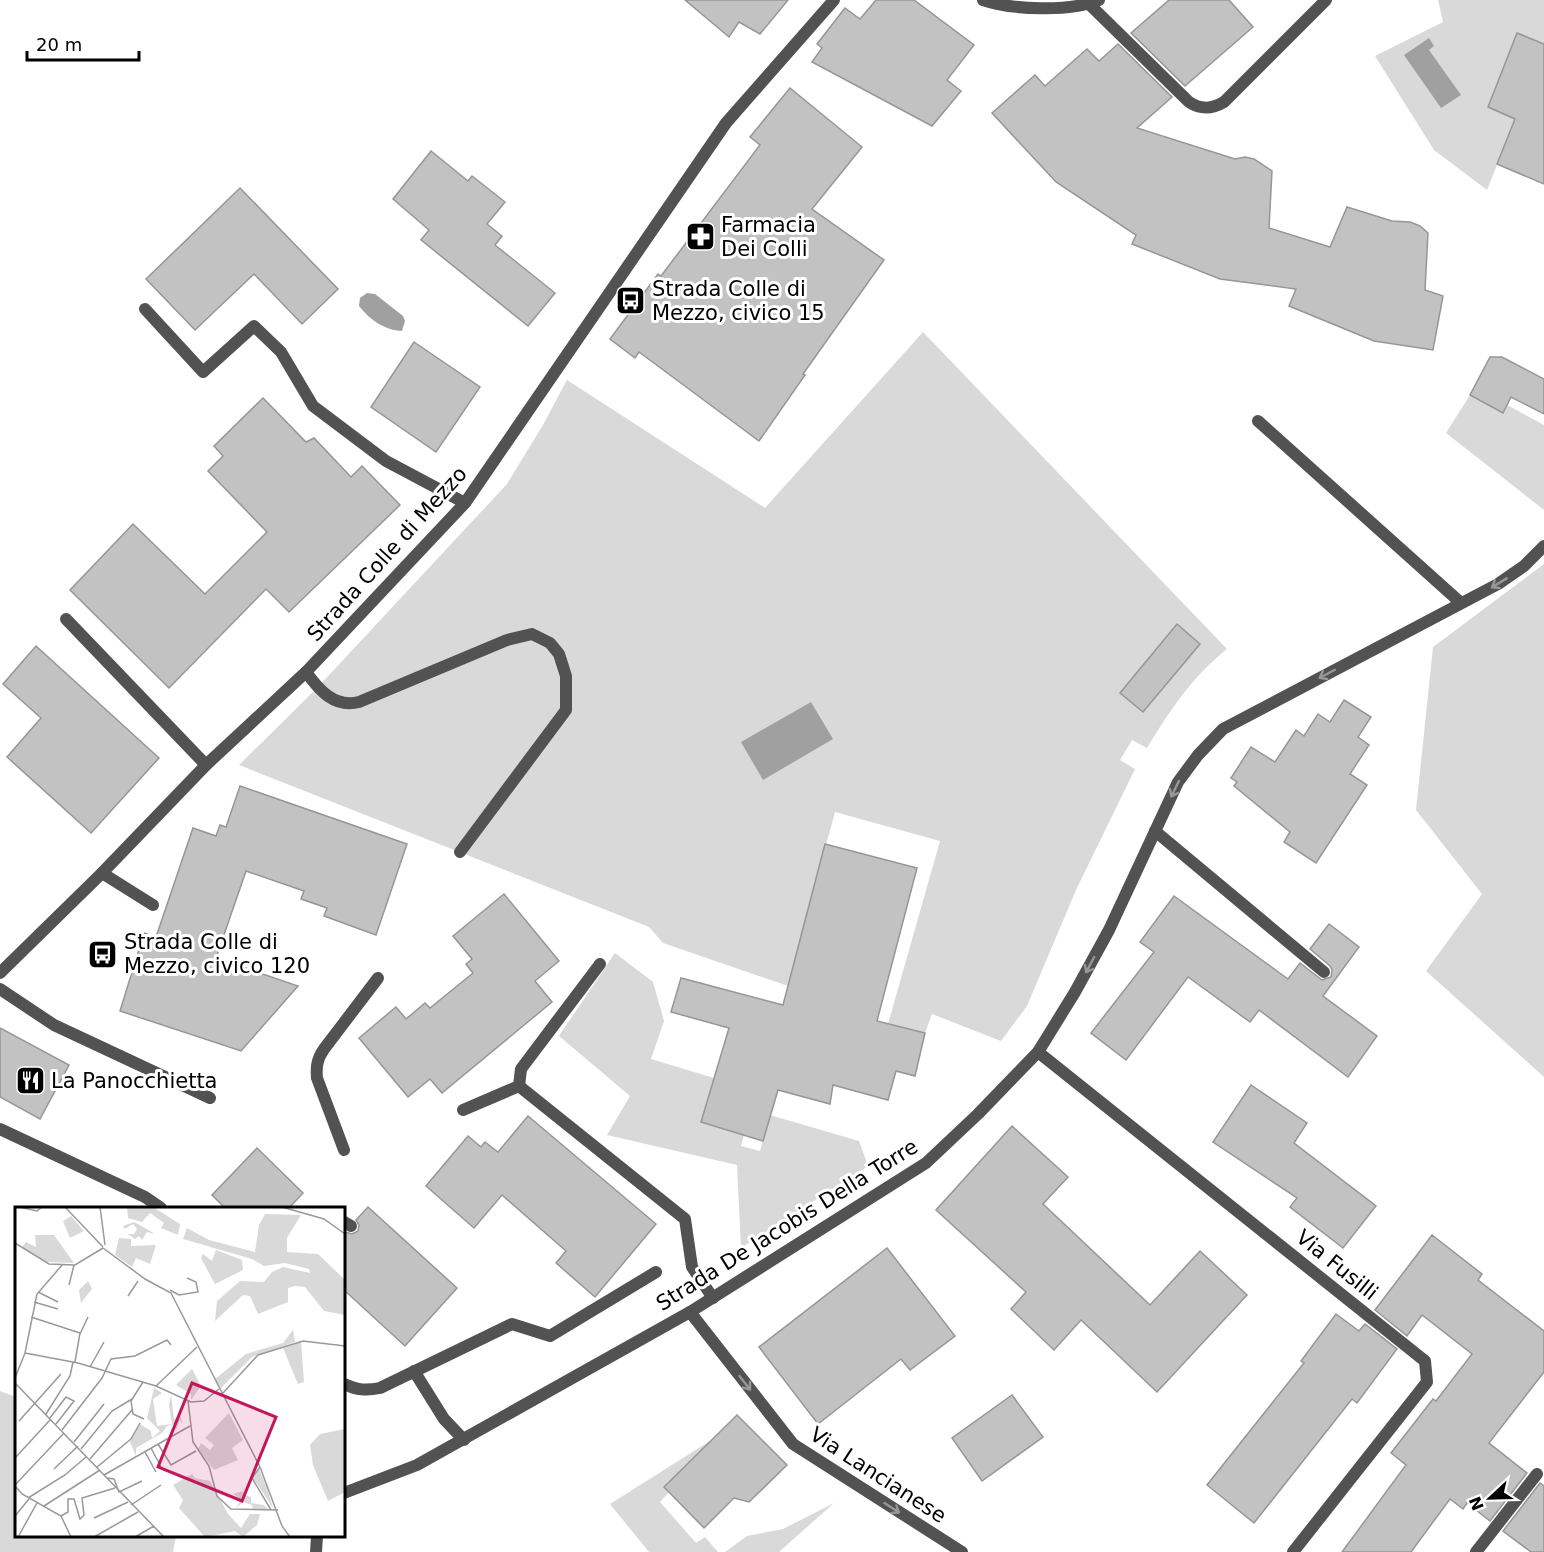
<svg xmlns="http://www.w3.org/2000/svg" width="1544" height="1552" viewBox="0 0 1544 1552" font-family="'DejaVu Sans',sans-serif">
  <rect width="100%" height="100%" fill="#fff"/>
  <g fill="#d9d9d9">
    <polygon points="1438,0 1544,0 1544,44 1517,33 1489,107 1515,119 1487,190 1434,150 1375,56 1443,22"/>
    <path d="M923,332L1227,649C1191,678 1171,709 1147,748L1132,740L1120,760L1135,769L1076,890L1027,1006L1001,1041L932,1014L925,1033L888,1024L940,841L835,812L788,986L663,943L649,927L239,765L317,688L507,484L543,425L567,380L765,508Z"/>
    <polygon points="1470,395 1507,405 1544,425 1544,510 1446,433"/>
    <polygon points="1544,564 1544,1077 1426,971 1482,894 1416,810 1433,647"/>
    <polygon points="615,953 653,982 664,1021 651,1059 714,1078 701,1122 744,1135 741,1146 760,1151 770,1115 859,1141 868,1166 741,1248 737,1165 607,1135 630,1096 559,1036"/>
    <polygon points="0,1391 16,1397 16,1536 176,1536 173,1552 0,1552"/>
    <polygon points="713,1439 664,1487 669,1492 660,1502 696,1543 705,1537 718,1552 649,1552 610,1504"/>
    <polygon points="834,1503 779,1552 725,1552 747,1536 783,1529"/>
  </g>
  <g fill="#a0a0a0">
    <polygon points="1429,38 1434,46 1429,50 1461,95 1441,108 1404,55"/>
    <path d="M367,293L375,294L403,316L405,321L402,331C384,330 370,320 359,306L360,298Z"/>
    <polygon points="811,702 833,739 763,780 741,742"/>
  </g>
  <g fill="#c2c2c2" stroke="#969696" stroke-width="1.5">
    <polygon points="685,0 788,0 760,34 739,22 729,37"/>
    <polygon points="876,0 914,0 974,45 947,80 961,91 932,126 812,62 822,48 817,44 845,8 860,19"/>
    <polygon points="1169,0 1229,0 1253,27 1185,86 1131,33"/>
    <polygon points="1517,33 1544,44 1544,184 1497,164 1515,119 1488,107"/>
    <polygon points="1118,44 1172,97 1137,128 1235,159 1245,157 1254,159 1272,171 1269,228 1330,247 1347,207 1392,221 1410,222 1420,226 1428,233 1425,290 1443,296 1433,350 1374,341 1289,306 1296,289 1220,279 1132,244 1136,235 1056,182 992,113 1035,75 1045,86 1087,49 1099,61"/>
    <polygon points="790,88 862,147 812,209 884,260 803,374 805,375 759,441 639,352 635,358 610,339 658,274 661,276 760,145 750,137"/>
    <polygon points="431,151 468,181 472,176 505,202 487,224 502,236 495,245 555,293 528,326 421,240 429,230 393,199"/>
    <polygon points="240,188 338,289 302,324 254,274 195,330 146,279"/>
    <polygon points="414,342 480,387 436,452 371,407"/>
    <polygon points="1490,357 1502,357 1544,379 1544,414 1511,397 1503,413 1470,395"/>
    <polygon points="263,398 306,442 314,438 351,477 362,466 400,505 289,612 266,589 169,688 70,590 133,524 205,594 267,532 208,471 223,456 214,446"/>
    <polygon points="1177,624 1200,644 1143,712 1120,693"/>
    <polygon points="36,646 159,758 91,833 7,757 41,718 3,684"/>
    <polygon points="1344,700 1371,717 1358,737 1369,745 1350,774 1367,785 1316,863 1284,842 1290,832 1234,786 1237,782 1231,778 1251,747 1275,762 1296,730 1304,736 1318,714 1330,722"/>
    <polygon points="240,786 407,844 376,935 324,916 327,908 301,899 304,891 246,871 216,958 298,986 241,1051 120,1011 144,933 156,937 193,828 216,836 220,825 226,827"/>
    <polygon points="825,844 917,868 877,1021 925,1033 915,1076 896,1071 888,1100 833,1085 830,1104 778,1090 763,1141 701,1122 729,1028 671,1012 681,978 783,1005"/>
    <polygon points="504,894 559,961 535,981 552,1002 442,1093 430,1079 408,1097 359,1038 396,1007 406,1019 425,1003 430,1008 473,973 466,964 472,959 453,936"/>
    <polygon points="1174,896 1288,979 1300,963 1322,980 1331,977 1332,970 1330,966 1310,949 1329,924 1359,947 1323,996 1377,1036 1348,1077 1259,1010 1250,1022 1188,977 1126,1060 1091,1033 1154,952 1140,942"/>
    <polygon points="0,1028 69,1065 40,1119 0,1097"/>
    <polygon points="1251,1085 1307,1123 1294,1143 1376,1206 1343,1248 1290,1207 1297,1198 1213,1142"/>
    <polygon points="528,1116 656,1224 595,1297 556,1263 566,1251 502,1195 474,1228 426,1186 468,1136 481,1147 485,1142 498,1152"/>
    <polygon points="1012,1126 1068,1177 1043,1204 1150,1305 1200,1251 1247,1295 1157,1392 1081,1320 1054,1350 1011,1309 1026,1292 936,1210"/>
    <polygon points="257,1148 303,1193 288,1209 226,1209 212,1195"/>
    <polygon points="368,1207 457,1288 405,1346 344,1290 344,1234 345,1232 352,1234 358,1231 359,1225 356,1220"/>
    <polygon points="1432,1235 1482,1274 1478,1280 1544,1331 1544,1372 1489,1443 1527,1473 1490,1521 1467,1503 1463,1509 1450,1499 1411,1552 1342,1552 1406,1465 1391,1453 1433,1399 1436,1401 1472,1354 1422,1315 1407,1336 1375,1310"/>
    <polygon points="887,1248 955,1336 910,1370 901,1359 818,1424 759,1347"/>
    <polygon points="1336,1314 1359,1331 1365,1324 1397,1349 1357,1403 1352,1399 1254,1523 1207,1485 1304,1363 1301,1361"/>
    <polygon points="1012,1395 1043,1437 982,1481 952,1438"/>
    <polygon points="737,1415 787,1465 749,1502 734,1498 704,1528 664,1487"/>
    <polygon points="1540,1483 1544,1486 1544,1552 1531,1552 1503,1531"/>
  </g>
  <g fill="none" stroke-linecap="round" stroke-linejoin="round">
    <g stroke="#525252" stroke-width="12">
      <path d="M1089,4L1189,102C1201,110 1212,109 1224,102L1326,0"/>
      <polyline points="145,309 203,372 254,326 281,352 313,406 386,461 465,503"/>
      <polyline points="66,619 206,765"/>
      <path d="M306,672C319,690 334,708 359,702L507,640L532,634L550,643L559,654L566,676V710L460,852"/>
      <polyline points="102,873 153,905"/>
      <polyline points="0,989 54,1025 210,1098"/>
      <polyline points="519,1086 685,1219 692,1267 713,1298"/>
      <polyline points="519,1086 521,1069 600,964"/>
      <polyline points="463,1110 519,1086"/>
      <path d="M344,1150L317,1078C316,1067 317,1059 324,1049L378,978"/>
      <polyline points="344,1222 351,1226"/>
      <polyline points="414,1371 444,1419 464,1440"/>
      <path d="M344,1384C357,1390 366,1391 380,1388L512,1324L550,1336L656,1272"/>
    </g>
    <g stroke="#525252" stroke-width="12">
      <path d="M983,0C1012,10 1071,12 1099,0"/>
      <polyline points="1258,421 1461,603"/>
      <polyline points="1155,831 1324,972"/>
      <polyline points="1038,1052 1425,1361 1427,1382 1293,1552"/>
      <polyline points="0,1129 145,1197 161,1208"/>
      <polyline points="690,1312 793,1444 962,1552"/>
      <polyline points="344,1493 417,1465 690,1312 926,1163 978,1114 1038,1052 1075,992 1109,930 1178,782 1198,755 1223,729 1498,584 1524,566 1544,546"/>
      <polyline points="316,1552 317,1536"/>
      <polyline points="1476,1552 1537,1474"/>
    </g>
    <polyline stroke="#525252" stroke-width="12" points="0,973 102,873 206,765 306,672 465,503 726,123 834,0"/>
  </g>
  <defs><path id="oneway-shaft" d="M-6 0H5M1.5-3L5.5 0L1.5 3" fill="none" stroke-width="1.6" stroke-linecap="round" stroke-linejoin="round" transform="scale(1.5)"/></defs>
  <g stroke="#979797">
    <use href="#oneway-shaft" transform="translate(1499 583) rotate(149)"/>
    <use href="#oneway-shaft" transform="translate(1327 674) rotate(152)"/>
    <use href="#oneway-shaft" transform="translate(1175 789) rotate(116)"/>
    <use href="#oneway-shaft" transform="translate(1090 965) rotate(118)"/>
    <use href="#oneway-shaft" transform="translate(745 1383) rotate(52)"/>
    <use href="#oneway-shaft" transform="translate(892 1508) rotate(33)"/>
  </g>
  <defs>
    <symbol id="pharmacy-square" viewBox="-11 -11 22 22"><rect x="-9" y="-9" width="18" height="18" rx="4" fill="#000" stroke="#fff"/><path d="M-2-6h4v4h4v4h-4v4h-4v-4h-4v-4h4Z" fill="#fff"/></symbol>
    <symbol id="bus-square" viewBox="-11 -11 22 22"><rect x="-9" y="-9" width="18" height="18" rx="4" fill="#000" stroke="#fff"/><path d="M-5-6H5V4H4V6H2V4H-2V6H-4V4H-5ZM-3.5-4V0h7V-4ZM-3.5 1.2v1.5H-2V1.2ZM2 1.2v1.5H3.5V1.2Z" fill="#fff"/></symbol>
    <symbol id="restaurant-square" viewBox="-11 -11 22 22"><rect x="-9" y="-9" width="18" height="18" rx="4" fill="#000" stroke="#fff"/><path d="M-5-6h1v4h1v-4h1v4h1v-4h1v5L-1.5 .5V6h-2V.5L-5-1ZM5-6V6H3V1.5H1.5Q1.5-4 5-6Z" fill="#fff"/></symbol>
  </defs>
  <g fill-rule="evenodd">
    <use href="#pharmacy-square" x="684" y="220" width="33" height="33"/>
    <use href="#bus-square" x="614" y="284" width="33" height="33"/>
    <use href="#bus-square" x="86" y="938" width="33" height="33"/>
    <use href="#restaurant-square" x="14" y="1064" width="33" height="33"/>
  </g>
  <g text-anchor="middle" stroke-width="6" stroke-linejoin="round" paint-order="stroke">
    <g font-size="21" fill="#000" stroke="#fff" text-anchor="start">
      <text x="721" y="232">Farmacia<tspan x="721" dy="24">Dei Colli</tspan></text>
      <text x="652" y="296">Strada Colle di<tspan x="652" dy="24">Mezzo, civico 15</tspan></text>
      <text x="124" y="949">Strada Colle di<tspan x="124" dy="24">Mezzo, civico 120</tspan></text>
      <text x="51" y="1088">La Panocchietta</text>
    </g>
    <g font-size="21" fill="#000" stroke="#fff">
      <text transform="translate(387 554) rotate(-48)" y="7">Strada Colle di Mezzo</text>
      <text transform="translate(787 1225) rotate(-32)" y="7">Strada De Jacobis Della Torre</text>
      <text transform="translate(1337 1265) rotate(39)" y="7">Via Fusilli</text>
      <text transform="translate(878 1475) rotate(33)" y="7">Via Lancianese</text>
    </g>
  </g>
  <g transform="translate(15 1207)">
    <rect width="330" height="330" fill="#fff"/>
    <path d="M112,0H138L165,17L163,28L146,21L149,16L135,6L127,15L113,11ZM250,7L286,8L272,31V45L303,47L330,73V108L309,104L290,80L280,79L273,81V95L243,107L235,89L228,88L200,114L202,94L225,74L249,75L257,65L268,60L295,66L294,62L270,56L249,59L237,52L168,32L172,21L194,33L240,45L244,18ZM56,9L69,24L55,31L48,14ZM119,15L137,25L139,27L132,25L127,33L124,29L120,32L113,27H119L122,22L118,17L110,22L108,19ZM20,28H39L59,56L32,55L7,40L11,35L21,40ZM104,31L116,32V39L141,38L135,57L121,51L117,60L100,48ZM201,43L227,53L228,63L200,77L186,51L188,47L197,54ZM73,74L77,82L66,96L64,83ZM278,123L280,135L237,150L206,181L200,172L231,147L268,136ZM286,135L289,175L283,177L268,141ZM177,162L186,179L176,193V187L161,178ZM139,181L147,186L138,192L142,219L157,217L154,198L156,188L159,212L166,210L167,217L165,213L161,223L159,217L152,219L147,226L121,241V249L115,235L125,217L136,224L137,231L145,224L132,211ZM214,206L228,233L217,241L223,253L199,263L183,242L186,236L195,243L199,238L190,231ZM330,222V285L313,294L298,258L295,238L305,227ZM244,262L252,281L258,301L238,271ZM177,267L180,271L195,274L213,307L226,321L235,307H245L242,318L228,330L220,324L190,330L164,301L168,293L158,278ZM228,284L229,288L236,290V296L249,298L254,303H238L237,298L228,295L221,301L226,292L218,287Z" fill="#d9d9d9"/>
    <path fill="none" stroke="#999" stroke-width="1.5" d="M4,0L22,4L27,0M50,0L88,40M85,0L90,38M267,0L309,12L330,27M0,36L34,57L60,58L88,41M88,41L130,72L156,86L245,260L267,319L275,330M54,78L59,58M155,83L164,88L183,85L181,75L172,71M23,85L43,95M113,89L123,74M19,95L43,102M16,110L65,126L60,155M65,127L73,110M10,146L63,156L141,179L176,195L189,194L204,182M75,160L89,135M0,171L10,146L22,87L48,57M128,175L116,194L118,207L129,212M0,176L149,330M141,179L182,140M208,186L243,148L288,134L330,139M173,194L178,235L194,259L202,289L216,302L263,303M31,207L55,169L58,155M35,211L51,190L59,194L41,217M4,214L46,167M47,223L87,171L96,152L120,149L152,133L156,138M59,235L89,197M143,237L156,258L181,244M136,241L147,262M66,242L97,204L117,192M130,245L141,265M0,251L35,213M75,252L117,203M82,260L116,232L125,216M245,260L237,271L256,303M39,262L63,239M89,268L175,219M92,271L99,272L104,285L127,274M0,278L49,226M0,279L7,287L46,309L56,330M13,291L50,268L71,250M116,298L146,278M29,299L85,263M0,309L14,292M46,309L53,305V292H59L65,312L69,308L67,291L100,281M79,311L113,295M3,330L22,296M79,330L123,305M120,330L139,319"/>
    <path fill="#c2185b" fill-opacity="0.15" stroke="#c2185b" stroke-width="3" d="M177,176L261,210L227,294L143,260Z"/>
    <rect width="330" height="330" fill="none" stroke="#000" stroke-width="3"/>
  </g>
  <g transform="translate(1490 1498) rotate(248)" stroke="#ffffff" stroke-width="4.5" paint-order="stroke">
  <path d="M0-4.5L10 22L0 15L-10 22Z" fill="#000000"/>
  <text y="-9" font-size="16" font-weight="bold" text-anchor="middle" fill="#000000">N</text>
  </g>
  <path d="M27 51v9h112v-9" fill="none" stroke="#000000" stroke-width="3"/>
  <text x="36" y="51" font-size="18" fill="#000000" stroke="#ffffff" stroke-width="4.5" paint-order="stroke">20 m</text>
</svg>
